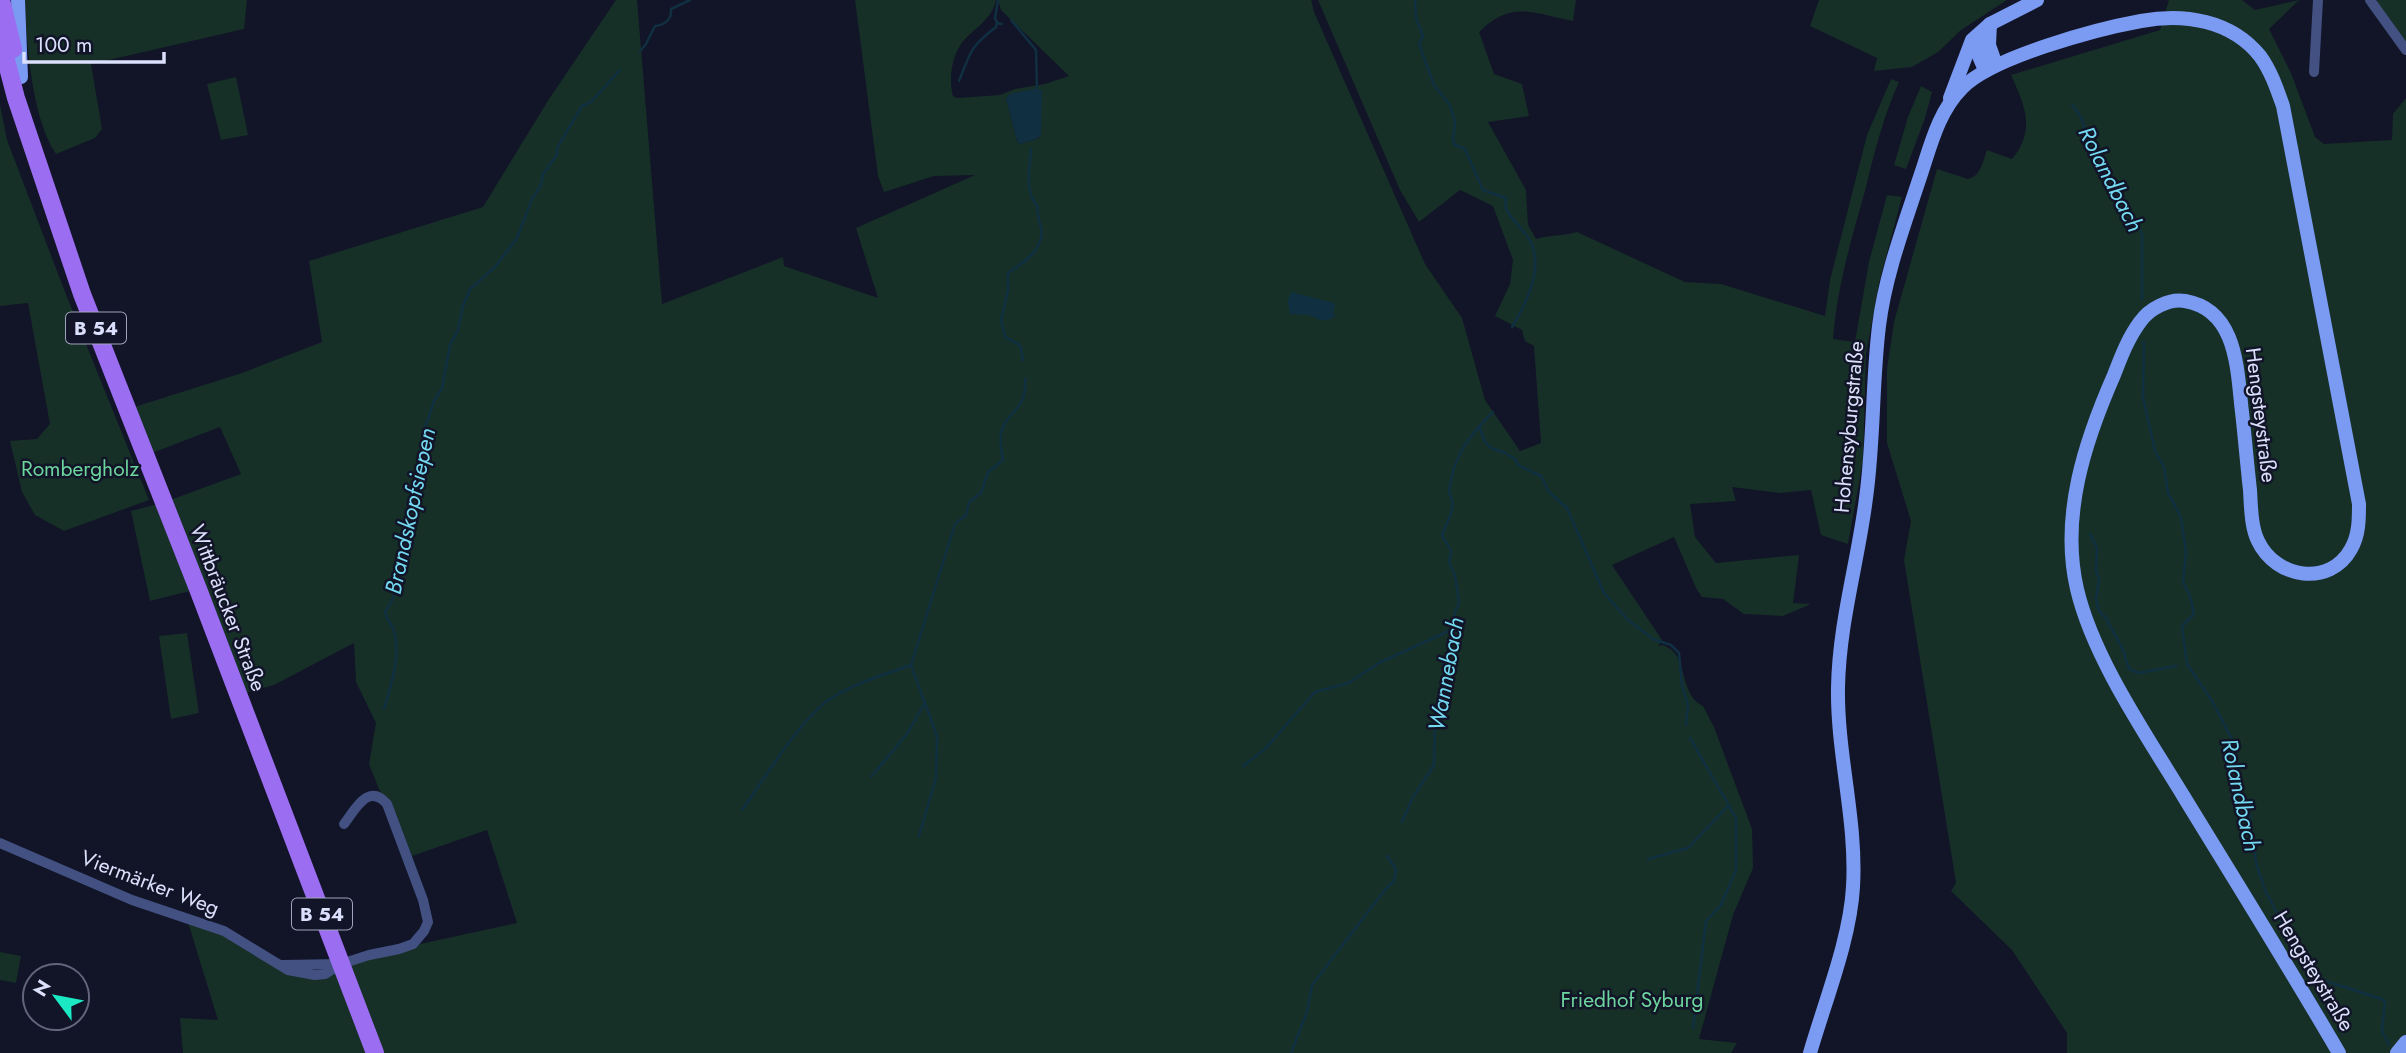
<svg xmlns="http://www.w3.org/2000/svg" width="2406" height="1053" viewBox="0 0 2406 1053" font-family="Jost,sans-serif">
  <rect width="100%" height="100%" fill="#121427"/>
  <g fill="#163028" fill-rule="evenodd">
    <path d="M25,0H247L244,29L91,64L102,129L95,138L56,154C32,119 26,42 25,0Z"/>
    <path d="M616,0H637L662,304L783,257L784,266L878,298L856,228L975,175L934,176L884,192L878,176L855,0H996C993,17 977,27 966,38C952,52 948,78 953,96L957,98L1000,95L1015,89L1045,84L1069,76L1001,10L998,0H1311L1314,12L1425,264L1462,318L1485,400L1520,451L1541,443L1534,346L1525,341L1522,330L1495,316L1510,284L1513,260L1493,206L1460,190L1419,222L1400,190L1318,0H1576L1573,21C1533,13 1511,0 1479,32L1494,74L1522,84L1529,116L1488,122L1526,190L1528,225L1536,239C1549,235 1563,236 1577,232L1685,282L1721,284L1825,316L1830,280L1867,135L1891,79L1899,82C1883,117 1874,154 1865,191C1851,240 1837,288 1833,339L1855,342L1869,262L1887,195L1902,197L1879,283L1866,354L1863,460L1848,544L1821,535L1811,490L1780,493L1732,487L1736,501L1690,504L1695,537L1716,563L1799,555L1793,603L1811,604L1783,616L1744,614L1723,599L1702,597L1697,590L1674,537L1612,565L1662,640L1658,646L1663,645C1666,647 1670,648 1673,651C1686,664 1682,697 1703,706L1714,727L1752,829L1753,868L1733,915L1699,1039L1737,1043L1731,1053H183L180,1018L218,1020L187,919L315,975L369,955L517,923L487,830L412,856L379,789L369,764L376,723L356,682L354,643L274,685L238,695L198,589L150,601L131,511L162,503L241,474L220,427L144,456L128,409L242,373L322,342L309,261L483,207L549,99ZM1010,94L1039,138L1020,144L1017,141L1006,98Z"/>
    <polygon points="1819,0 2007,0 1961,30 1938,52 1912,67 1874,71 1877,58 1810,26"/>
    <path d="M2169,0H2242L2255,10L2299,0L2269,29L2291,73L2315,137L2324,144L2392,140L2393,114L2406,98V1053H2067V1033L2012,950L1951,891L1956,883L1904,560L1911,521L1887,443V369L1894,322L1937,169L1968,179C1981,176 1983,161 1987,150L2012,159C2036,130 2025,106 2011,75L2160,30Z"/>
    <polygon points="2378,0 2406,0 2406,45 2373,5"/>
    <polygon points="236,77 248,135 221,140 207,84"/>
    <polygon points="1921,86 1932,92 1925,118 1906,169 1894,165 1908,117"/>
    <polygon points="0,105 7,140 65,292 149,500 64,531 35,515 22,492 10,441 37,439 50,424 28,303 0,306"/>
    <polygon points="187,633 199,713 171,719 159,636"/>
    <polygon points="0,952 21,956 16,983 0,980"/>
  </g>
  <g fill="#103042">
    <polygon points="1034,89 1039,89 1042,91 1041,135 1036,139 1020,144 1017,141 1006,98 1010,94"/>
    <polygon points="1291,292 1334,303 1335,306 1333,312 1335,317 1328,320 1320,320 1309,315 1290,314 1288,301"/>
  </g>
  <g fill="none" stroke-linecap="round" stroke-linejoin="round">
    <g stroke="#103042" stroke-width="2.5">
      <polyline points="998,0 995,18 997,23 1002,24"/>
      <path d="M1415,0L1416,18L1423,36L1419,44L1434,85L1450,105L1455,122L1453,140L1455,145L1465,149L1483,190L1506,198C1506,201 1505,205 1506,208C1510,219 1523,229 1529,239C1545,265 1527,303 1512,327"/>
      <polyline points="1011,20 1036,50 1037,89"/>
      <path d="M640,51L646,44L655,26C665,25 672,19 671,9L690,0"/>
      <path d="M959,81C971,51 970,47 996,27L997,23"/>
      <polyline points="2072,104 2082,119 2086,135 2106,162 2116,190 2125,202 2142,234 2142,299"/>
      <polyline points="2107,183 2114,188"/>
      <polyline points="2144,342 2143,397 2155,451 2164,467 2168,493 2181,517 2186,552 2183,582 2190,596 2194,614 2182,626 2187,664 2212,701 2235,745 2231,772 2250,815 2256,863 2265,890 2285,929"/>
      <path d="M1023,360L1020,345L1005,337L1001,320L1008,290V273C1023,263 1045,249 1041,228C1039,219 1037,215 1037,205C1024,191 1030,167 1031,149"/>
      <polyline points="1479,426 1485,442 1491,448 1505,453 1515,459 1518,465 1541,476 1549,492 1567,508 1604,593 1627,619 1653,639 1671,645 1679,653 1682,685 1688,705 1686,725"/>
      <polyline points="2090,534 2097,548 2096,571 2099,579 2096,599 2099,611 2106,618 2123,650 2129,669 2139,673 2176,666"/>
      <path d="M911,665L955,524L966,515L969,502L981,493L988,472L1003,460C1002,452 999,441 1001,433C1006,411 1027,412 1025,379"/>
      <polyline points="911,665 937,736 936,778 919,836"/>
      <path d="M384,709C391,684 401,658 394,631C392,624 387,620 385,612C394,599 399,588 393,573L403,557L410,505L415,495L416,474L424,431L434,401L442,388L450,345L458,330L463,306L470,289L495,267L517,238L532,199L541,185L543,174L557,155V148L582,106L591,102L620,70"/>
      <polyline points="1690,738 1736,818 1736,870 1721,905 1706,921 1693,1028"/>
      <polyline points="1243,766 1265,749 1315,692 1348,683 1379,663 1453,629"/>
      <polyline points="871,777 907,734 924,704"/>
      <path d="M742,810C765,778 800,719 830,699C854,683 884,675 911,665"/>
      <path d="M1402,822L1413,797L1434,765L1435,715L1444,675L1443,664C1454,648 1448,621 1459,604L1455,575L1449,563L1451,551L1442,535C1447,521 1458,506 1449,493C1453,456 1467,438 1493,412"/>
      <polyline points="1648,859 1688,848 1729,805"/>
      <polyline points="2309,973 2313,977 2382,999 2385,1002 2382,1031 2389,1045"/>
      <polyline points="1291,1053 1307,1012 1312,985 1384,891 1394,881 1396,870 1387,856"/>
    </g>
    <g stroke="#425181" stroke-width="10">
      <polyline points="2370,0 2406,50"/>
      <polyline points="2314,72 2318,0"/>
      <path d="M0,843L132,900L224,931L288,970L315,975L325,974L341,964L369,955L399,949L413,944L424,931L428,922L423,900L387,804C368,782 355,810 344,824"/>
      <polyline points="282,965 341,964"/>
    </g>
    <g stroke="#7b9af2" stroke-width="14">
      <polyline points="18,0 21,77"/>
      <polyline points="1990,24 1989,45 1996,65"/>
      <polyline points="1981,34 1978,54 1985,70"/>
      <polyline points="1950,98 1972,40 1990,24 2037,0"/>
      <path d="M1810,1053C1825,1001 1850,940 1853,887C1857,820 1837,755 1838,688C1839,623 1858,562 1866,498C1874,441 1872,383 1879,326C1885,275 1905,223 1921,174C1931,144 1939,111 1962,88C1992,57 2097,29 2141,21C2184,13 2231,20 2260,56C2271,71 2277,89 2283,106L2359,504C2359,520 2359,535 2351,549C2330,587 2276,579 2258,541C2251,527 2251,506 2250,490C2247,464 2245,438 2242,412C2237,371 2238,310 2185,301C2169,298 2149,309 2140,322C2128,338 2121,357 2114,375C2085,441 2060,516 2077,589C2093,658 2147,736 2184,797C2236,882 2289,967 2339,1053"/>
      <polyline points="2397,1053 2406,1042"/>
    </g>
    <g stroke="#9b6df1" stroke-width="18">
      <polyline points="1,0 13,49"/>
      <polyline points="0,37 16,98 82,294 198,589 375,1053"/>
    </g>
  </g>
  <g text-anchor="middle" stroke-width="5" stroke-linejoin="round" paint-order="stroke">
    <g fill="#121427" stroke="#9fa4bc" stroke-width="2">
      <rect x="66" y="312.5" width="60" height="31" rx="5"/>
      <rect x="292" y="898.5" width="60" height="31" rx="5"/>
    </g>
    <g font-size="19" font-weight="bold" fill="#dbe1fc">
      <text x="96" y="335">B 54</text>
      <text x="322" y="921">B 54</text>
    </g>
    <g font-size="21" fill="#dbe1fc" stroke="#121427">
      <text transform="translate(2261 415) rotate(83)" y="7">Hengsteystraße</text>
      <text transform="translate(1849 427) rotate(-85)" y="7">Hohensyburgstraße</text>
      <text transform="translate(228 608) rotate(69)" y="7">Wittbräucker Straße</text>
      <text transform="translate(150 883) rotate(21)" y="7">Viermärker Weg</text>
      <text transform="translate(2314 971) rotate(59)" y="7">Hengsteystraße</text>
    </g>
    <g font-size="21" fill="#6dd69e" stroke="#121427">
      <text x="80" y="476">Rombergholz</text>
      <text x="1632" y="1007">Friedhof Syburg</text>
    </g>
    <g font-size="23" font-style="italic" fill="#73daf2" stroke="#121427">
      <text transform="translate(2111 179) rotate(63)" y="8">Rolandbach</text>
      <text transform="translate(410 511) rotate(-78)" y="8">Brandskopfsiepen</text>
      <text transform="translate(1446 674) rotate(-80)" y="8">Wannebach</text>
      <text transform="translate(2241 795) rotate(78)" y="8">Rolandbach</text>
    </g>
  </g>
  <g transform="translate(56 997) rotate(302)"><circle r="33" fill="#121427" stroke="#62667c" stroke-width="2"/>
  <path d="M0-5L12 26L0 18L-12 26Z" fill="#1ae9c4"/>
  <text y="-10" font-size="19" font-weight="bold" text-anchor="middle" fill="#dbe1fc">N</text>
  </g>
  <path d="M24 52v10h140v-10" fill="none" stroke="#dbe1fc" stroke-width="3.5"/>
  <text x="35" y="52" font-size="21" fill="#dbe1fc" stroke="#121427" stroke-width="5" paint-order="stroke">100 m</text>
</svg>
